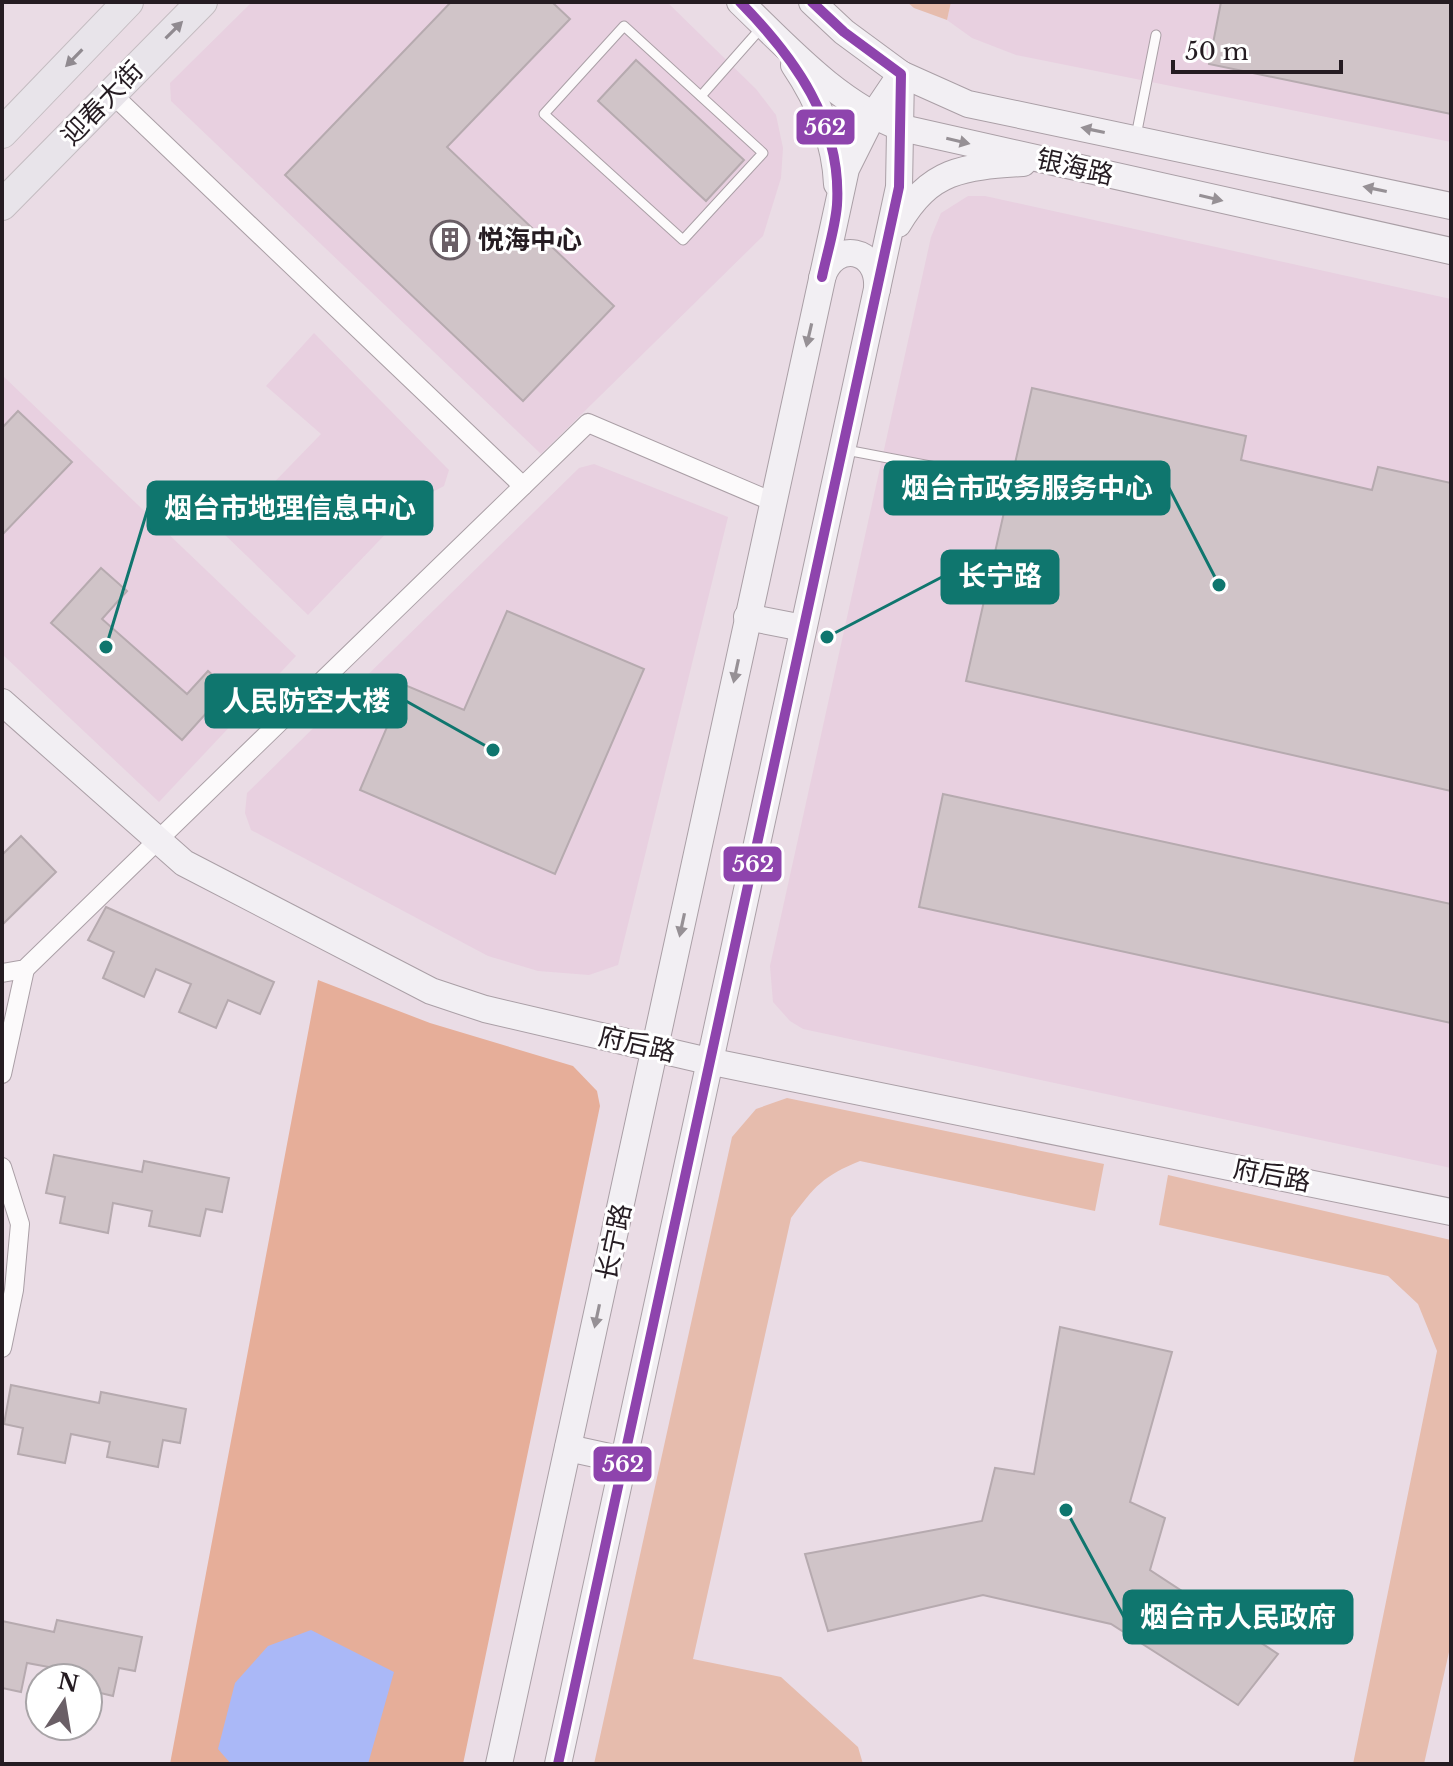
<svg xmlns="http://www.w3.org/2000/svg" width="1453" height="1766" viewBox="0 0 1453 1766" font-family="'Libre Baskerville','Noto Sans SC',serif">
  <rect width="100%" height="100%" fill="#eadce5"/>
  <g fill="#e8d0e0">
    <polygon points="252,2 667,2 756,89 776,115 783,148 781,178 763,236 541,454 171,101 170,83"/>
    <polygon points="951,2 1451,2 1451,142 1016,55 972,38 947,20"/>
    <polygon points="968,196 985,196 1451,299 1451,1168 803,1029 790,1021 773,1002 770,966 931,237 941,213"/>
    <polygon points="314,333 449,470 444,486 419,499 308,615 224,534 321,434 266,386"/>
    <polygon points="2,375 296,656 159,802 2,654"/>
    <polygon points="594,464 728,517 618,965 589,975 538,971 488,956 251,830 245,813 247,793 579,468"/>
  </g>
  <g fill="#e6bcad">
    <polygon points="907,2 951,2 947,20 914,8"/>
    <path d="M787,1098L1104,1164L1095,1211L860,1161C823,1176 815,1186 791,1218L693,1659L781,1677L858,1747L863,1764H594L732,1137L756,1109Z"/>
    <polygon points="1168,1175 1451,1240 1451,1643 1424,1764 1353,1764 1437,1351 1418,1304 1388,1276 1159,1225"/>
  </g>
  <polygon fill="#e6ae99" points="318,980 430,1023 573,1066 597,1091 600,1106 463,1764 170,1764"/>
  <polygon fill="#aab8f7" points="311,1630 394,1672 368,1764 231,1764 218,1749 235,1683 268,1646"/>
  <g fill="#d0c4c8" stroke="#b6aaaf" stroke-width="2">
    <polygon points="451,2 552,2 570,19 447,147 614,306 523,401 285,175"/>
    <polygon points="1221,2 1451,2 1451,114 1209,64"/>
    <polygon points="636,60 744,160 706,201 598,101"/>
    <polygon points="1032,388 1246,436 1241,460 1372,490 1378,467 1451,483 1451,791 966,681"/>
    <polygon points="18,411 72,462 2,535 2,428"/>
    <polygon points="101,568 127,591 102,619 187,694 208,671 228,689 182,740 51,623"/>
    <polygon points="507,611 644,669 555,874 360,790 405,685 464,710"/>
    <polygon points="943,794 1451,904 1451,1023 919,907"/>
    <polygon points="21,836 56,872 2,925 2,855"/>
    <polygon points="106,907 274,982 260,1014 228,1000 216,1028 179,1012 191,984 156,969 144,997 103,978 114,952 88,940"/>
    <polygon points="54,1155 142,1172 144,1161 229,1178 222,1212 206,1209 200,1236 149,1226 152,1211 113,1203 108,1233 60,1223 65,1197 46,1193"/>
    <polygon points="1060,1327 1172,1352 1130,1502 1165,1518 1150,1570 1278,1654 1238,1705 1111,1624 983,1595 828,1631 805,1554 982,1521 995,1468 1034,1474"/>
    <polygon points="11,1385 99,1403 101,1392 186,1409 180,1443 163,1440 158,1467 107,1457 110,1442 71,1434 65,1463 18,1454 23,1428 4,1424"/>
    <polygon points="57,1620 142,1637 135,1671 119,1668 113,1696 88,1690 88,1678 64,1678 65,1670 27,1663 21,1692 2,1688 2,1621 54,1632"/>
  </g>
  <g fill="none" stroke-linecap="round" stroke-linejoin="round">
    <defs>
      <g id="lane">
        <polygon points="624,26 763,153 683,240 544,114"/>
        <polyline points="701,96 762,27"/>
        <polyline points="1136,136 1156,35"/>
        <polyline points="846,450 946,469"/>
      </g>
      <g id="street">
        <polyline points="111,93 523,486"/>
        <polyline points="2,973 25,969 588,423 771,501"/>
        <polyline points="2,1074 25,969"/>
        <polyline points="2,1167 20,1224 14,1290 2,1348"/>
      </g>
      <g id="secondary">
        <path d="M740,2C789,49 837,103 902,128L1451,251"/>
        <polyline points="812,2 844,32 901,74 968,104 1451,206"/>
        <path d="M794,65C819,102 835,140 837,184"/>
        <path d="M898,224C930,169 963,167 1023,163"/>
        <path d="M822,278C834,239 880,248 877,289"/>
        <polyline points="747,617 803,628"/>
        <polyline points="2,702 184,863 431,991 485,1009 708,1061 1451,1212"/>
        <polyline points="568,1448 623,1460"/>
        <polyline points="499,1764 846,169 872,117 901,74"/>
        <polyline points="558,1764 899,187 901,74"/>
      </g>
      <g id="primary">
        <polyline points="2,133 128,2"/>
        <polyline points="2,205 202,2"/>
      </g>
    </defs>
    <use href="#lane" stroke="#aa9fa6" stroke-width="11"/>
    <use href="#street" stroke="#aa9fa6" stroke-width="20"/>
    <use href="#secondary" stroke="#aa9fa6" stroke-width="28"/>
    <use href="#primary" stroke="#c4bcc1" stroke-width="32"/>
    <use href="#lane" stroke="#fcfafb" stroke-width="9"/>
    <use href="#street" stroke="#fcfafb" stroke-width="18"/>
    <use href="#secondary" stroke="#f2eff3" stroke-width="26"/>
    <use href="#primary" stroke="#e8e4ea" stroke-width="30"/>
    <defs>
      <g id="bus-1">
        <path d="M740,2C795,58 842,123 837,205C835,229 827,253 822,277"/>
        <polyline points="558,1764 899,187 901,74 844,32 812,2"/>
      </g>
    </defs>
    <use href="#bus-1" stroke="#fff" stroke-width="16"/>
    <use href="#bus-1" stroke="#8e44ad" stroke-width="10"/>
  </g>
  <defs><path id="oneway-solid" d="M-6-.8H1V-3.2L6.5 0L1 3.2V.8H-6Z" transform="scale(2)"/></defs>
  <g fill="#908a90">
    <use href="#oneway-solid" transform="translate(174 30) rotate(-45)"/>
    <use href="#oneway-solid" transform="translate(74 58) rotate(134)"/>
  </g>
  <g fill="#969095">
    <use href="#oneway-solid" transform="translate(1093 130) rotate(-168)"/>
    <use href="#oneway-solid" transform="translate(958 141) rotate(13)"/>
    <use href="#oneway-solid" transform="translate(1375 189) rotate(-168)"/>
    <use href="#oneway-solid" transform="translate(1211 198) rotate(13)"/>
    <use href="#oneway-solid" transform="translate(809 335) rotate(103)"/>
    <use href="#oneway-solid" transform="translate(736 671) rotate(102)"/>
    <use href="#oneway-solid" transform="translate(682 925) rotate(102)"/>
    <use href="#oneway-solid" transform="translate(597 1316) rotate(102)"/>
  </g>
  <defs>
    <symbol id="building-ring" viewBox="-11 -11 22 22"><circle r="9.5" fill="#fff" stroke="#6a5f66" stroke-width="1.5"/><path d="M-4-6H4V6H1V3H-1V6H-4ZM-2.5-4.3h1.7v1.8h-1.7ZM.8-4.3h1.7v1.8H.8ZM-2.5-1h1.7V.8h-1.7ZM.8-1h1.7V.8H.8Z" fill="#6a5f66"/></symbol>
  </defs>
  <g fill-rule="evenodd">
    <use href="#building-ring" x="428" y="218" width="44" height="44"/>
  </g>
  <g text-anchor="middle" stroke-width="6" stroke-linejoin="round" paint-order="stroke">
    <g font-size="26" fill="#251c22" stroke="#fff">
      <text transform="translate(102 103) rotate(-46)" y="9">迎春大街</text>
      <text transform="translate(1075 167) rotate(13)" y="9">银海路</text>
      <text transform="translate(637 1044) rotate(13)" y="9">府后路</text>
      <text transform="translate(1272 1175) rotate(11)" y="9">府后路</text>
      <text transform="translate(614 1242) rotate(-78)" y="9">长宁路</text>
    </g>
    <g font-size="26" font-weight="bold" fill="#251c22" stroke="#fff" text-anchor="start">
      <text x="478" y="249">悦海中心</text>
    </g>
  </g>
  <path fill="none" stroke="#0f766e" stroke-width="3" d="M1219 585L1169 488M106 647L148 508M827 637L942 577M493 750L406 701M1066 1510L1124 1617"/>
  <g fill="#0f766e" stroke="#fff" stroke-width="3">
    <circle cx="1219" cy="585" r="8"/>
    <circle cx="106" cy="647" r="8"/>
    <circle cx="827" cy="637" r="8"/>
    <circle cx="493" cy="750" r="8"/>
    <circle cx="1066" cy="1510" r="8"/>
  </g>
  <g fill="#0f766e" stroke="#0f766e" stroke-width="3">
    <rect x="885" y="462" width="284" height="52" rx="8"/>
    <rect x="148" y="482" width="284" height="52" rx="8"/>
    <rect x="942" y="551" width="116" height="52" rx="8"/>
    <rect x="206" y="675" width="200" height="52" rx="8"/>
    <rect x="1124" y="1591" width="228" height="52" rx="8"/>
  </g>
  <g font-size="28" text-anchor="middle" font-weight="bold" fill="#fff">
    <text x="1027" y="498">烟台市政务服务中心</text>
    <text x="290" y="518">烟台市地理信息中心</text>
    <text x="1000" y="586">长宁路</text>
    <text x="306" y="711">人民防空大楼</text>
    <text x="1238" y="1627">烟台市人民政府</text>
  </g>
  <g stroke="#fff" stroke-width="3">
    <rect x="795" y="108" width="61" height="38" rx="8" fill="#8e44ad"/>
    <rect x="722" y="845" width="61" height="38" rx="8" fill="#8e44ad"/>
    <rect x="592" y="1445" width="61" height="38" rx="8" fill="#8e44ad"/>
  </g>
  <g font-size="22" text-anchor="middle" font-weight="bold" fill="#fff">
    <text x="825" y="135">562</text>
    <text x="753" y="872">562</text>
    <text x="623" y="1472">562</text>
  </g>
  <rect width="1453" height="1766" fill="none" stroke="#251c22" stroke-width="8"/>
  <g transform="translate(64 1702) rotate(12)"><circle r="38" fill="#ffffff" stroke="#a8a4a7" stroke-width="2"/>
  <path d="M0-6L14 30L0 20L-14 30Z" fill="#6a5f66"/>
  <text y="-12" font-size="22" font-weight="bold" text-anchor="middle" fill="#251c22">N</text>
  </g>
  <path d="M1173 60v12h168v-12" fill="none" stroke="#251c22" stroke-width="4"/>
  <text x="1185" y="60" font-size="24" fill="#251c22" stroke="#ffffff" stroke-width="6" paint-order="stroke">50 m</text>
</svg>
